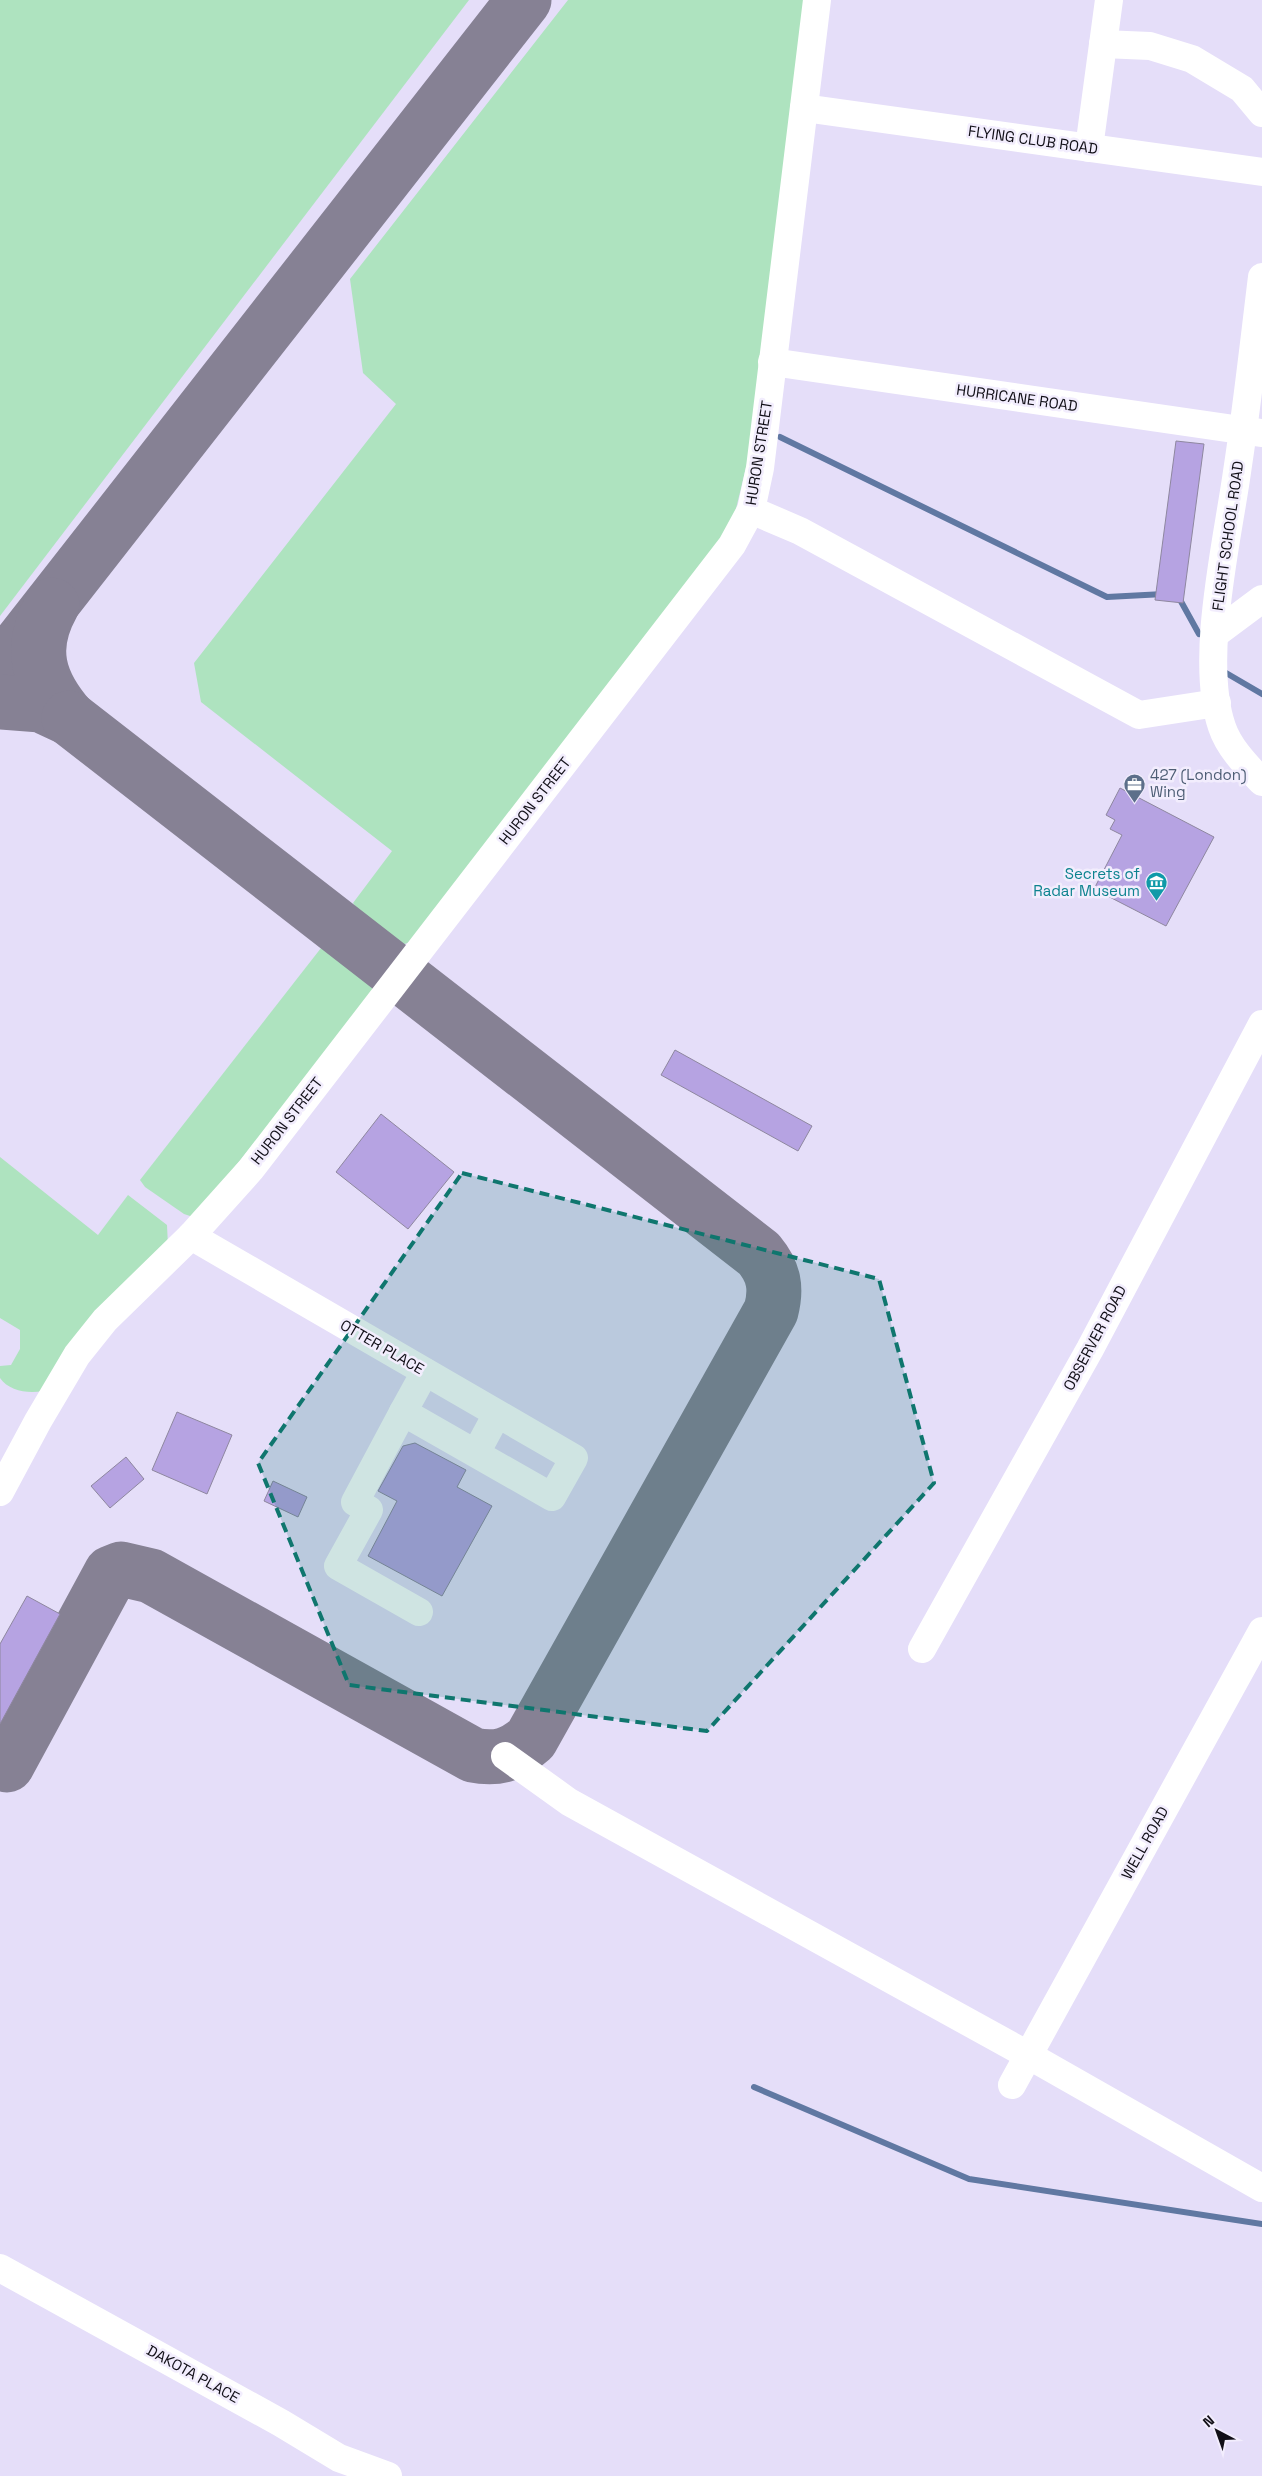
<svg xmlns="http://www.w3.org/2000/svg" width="1262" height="2476" viewBox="0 0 1262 2476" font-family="'Space Grotesk',sans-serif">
  <rect width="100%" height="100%" fill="#e5def9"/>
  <g fill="#aee3bf">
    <polygon points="0,0 469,0 0,616"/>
    <polygon points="568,0 808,0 749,455 735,513 721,543 410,942 399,946 363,917 353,903 392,851 201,702 194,663 396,404 363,373 350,279"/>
    <polygon points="325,947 379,988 196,1215 190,1216 184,1214 145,1187 140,1180 321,948"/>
    <path d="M0,1157L98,1235L128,1195L167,1225L168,1246L43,1391C28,1394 9,1391 0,1378V1366L11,1365L20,1349V1330L0,1318Z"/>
  </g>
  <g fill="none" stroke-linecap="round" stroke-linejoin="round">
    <g stroke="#6078a2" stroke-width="6">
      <polyline points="780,437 1107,597 1164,594"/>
      <polyline points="1178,596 1199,634"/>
      <polyline points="1221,670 1262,694"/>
      <polyline points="754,2087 969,2179 1262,2224"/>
    </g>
    <g stroke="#868194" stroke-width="55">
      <polyline points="0,670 524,0"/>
      <path d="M0,702L41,705L69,718C38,682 28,648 52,605"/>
      <path d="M7,1765L111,1573L121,1569L151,1576L473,1755C497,1760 513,1755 531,1739L771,1311C777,1288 774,1272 759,1254L69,718"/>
    </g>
  </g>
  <g fill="#b6a3e2" stroke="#8e879f">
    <polygon points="1176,441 1204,444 1183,603 1155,600"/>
    <polygon points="1120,788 1214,837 1166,926 1094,889 1122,835 1110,829 1115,820 1106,815"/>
    <polygon points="675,1050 812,1126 798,1151 661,1075"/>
    <polygon points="381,1114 454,1172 408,1229 336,1172"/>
    <polygon points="177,1412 232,1435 207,1494 152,1470"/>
    <polygon points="415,1443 466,1470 457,1487 492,1506 442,1596 368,1556 397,1501 378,1491 403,1446"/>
    <polygon points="126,1457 144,1479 110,1508 91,1486"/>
    <polygon points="273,1481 307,1497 298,1517 264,1501"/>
    <polygon points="27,1596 60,1614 0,1724 0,1644"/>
  </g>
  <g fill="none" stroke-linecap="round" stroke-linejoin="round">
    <g stroke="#fff" stroke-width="28">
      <polyline points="1103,44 1150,46 1192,59 1242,89 1262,113"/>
      <polyline points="804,108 1262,172"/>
      <polyline points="1089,148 1109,0"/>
      <path d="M1262,277C1254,342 1247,407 1237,472C1227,543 1199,660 1222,727C1229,748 1247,766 1262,782"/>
      <polyline points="772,362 1261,433"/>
      <polyline points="751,510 800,531 1139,715 1217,703"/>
      <polyline points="1215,634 1262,599"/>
      <polyline points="191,1236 574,1458 552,1497 403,1412 355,1502 369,1510 338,1566 419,1612"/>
      <polyline points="403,1412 425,1372"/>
      <polyline points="476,1453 497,1414"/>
      <polyline points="0,1492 38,1421 77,1355 105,1320 191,1236 251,1169 732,545 751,510 760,468 817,0"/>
      <polyline points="922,1649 1090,1349 1262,1024"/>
      <polyline points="505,1756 569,1802 1028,2055 1262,2188"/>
      <polyline points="1012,2085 1262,1631"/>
      <polyline points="0,2268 281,2423 339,2458 388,2476"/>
    </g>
  </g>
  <path fill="#0f766e" fill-opacity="0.2" stroke="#0f766e" stroke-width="4" stroke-dasharray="10 6" stroke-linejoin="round" d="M462,1173L879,1279L934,1483L707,1731L349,1685L258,1463Z"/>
  <defs>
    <symbol id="office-pin" viewBox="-11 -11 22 30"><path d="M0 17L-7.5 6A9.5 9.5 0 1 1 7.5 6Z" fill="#5c6f8a" stroke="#f2edfd"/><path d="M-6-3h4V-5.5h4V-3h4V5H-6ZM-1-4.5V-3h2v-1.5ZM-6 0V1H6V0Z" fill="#fff"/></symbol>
    <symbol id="museum-pin" viewBox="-11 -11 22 30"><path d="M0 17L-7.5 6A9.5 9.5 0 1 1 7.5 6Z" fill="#0f9aa8" stroke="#f2edfd"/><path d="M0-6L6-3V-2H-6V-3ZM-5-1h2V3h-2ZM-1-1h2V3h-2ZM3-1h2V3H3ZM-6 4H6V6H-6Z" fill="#fff"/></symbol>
  </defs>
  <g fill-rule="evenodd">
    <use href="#office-pin" x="1122" y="772" width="25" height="34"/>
    <use href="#museum-pin" x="1144" y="870" width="25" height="34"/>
  </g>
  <g text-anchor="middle" stroke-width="5" stroke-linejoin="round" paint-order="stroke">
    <g font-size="15" fill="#110f17" stroke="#f2edfd">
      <text transform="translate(1033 140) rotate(8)" y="5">FLYING CLUB ROAD</text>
      <text transform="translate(1017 398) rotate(8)" y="5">HURRICANE ROAD</text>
      <text transform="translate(759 453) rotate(-81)" y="5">HURON STREET</text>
      <text transform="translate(1228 536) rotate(-82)" y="5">FLIGHT SCHOOL ROAD</text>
      <text transform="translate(535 801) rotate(-52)" y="5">HURON STREET</text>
      <text transform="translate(287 1121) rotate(-52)" y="5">HURON STREET</text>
      <text transform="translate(1095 1338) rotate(-62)" y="5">OBSERVER ROAD</text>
      <text transform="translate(382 1347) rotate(30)" y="5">OTTER PLACE</text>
      <text transform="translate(1145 1843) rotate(-61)" y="5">WELL ROAD</text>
      <text transform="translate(193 2374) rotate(29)" y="5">DAKOTA PLACE</text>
    </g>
    <g font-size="15" fill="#4e5e75" stroke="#f2edfd" text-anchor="start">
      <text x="1150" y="780">427 (London)<tspan x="1150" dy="17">Wing</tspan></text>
    </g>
    <g font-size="15" fill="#0d838f" stroke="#f2edfd" text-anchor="end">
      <text x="1140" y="879">Secrets of<tspan x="1140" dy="17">Radar Museum</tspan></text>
    </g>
  </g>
  <g transform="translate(1217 2431) rotate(319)" stroke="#f2edfd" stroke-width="4" paint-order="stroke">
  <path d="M0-4L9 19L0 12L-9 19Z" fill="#110f17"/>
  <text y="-8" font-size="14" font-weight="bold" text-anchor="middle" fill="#110f17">N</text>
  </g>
</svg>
